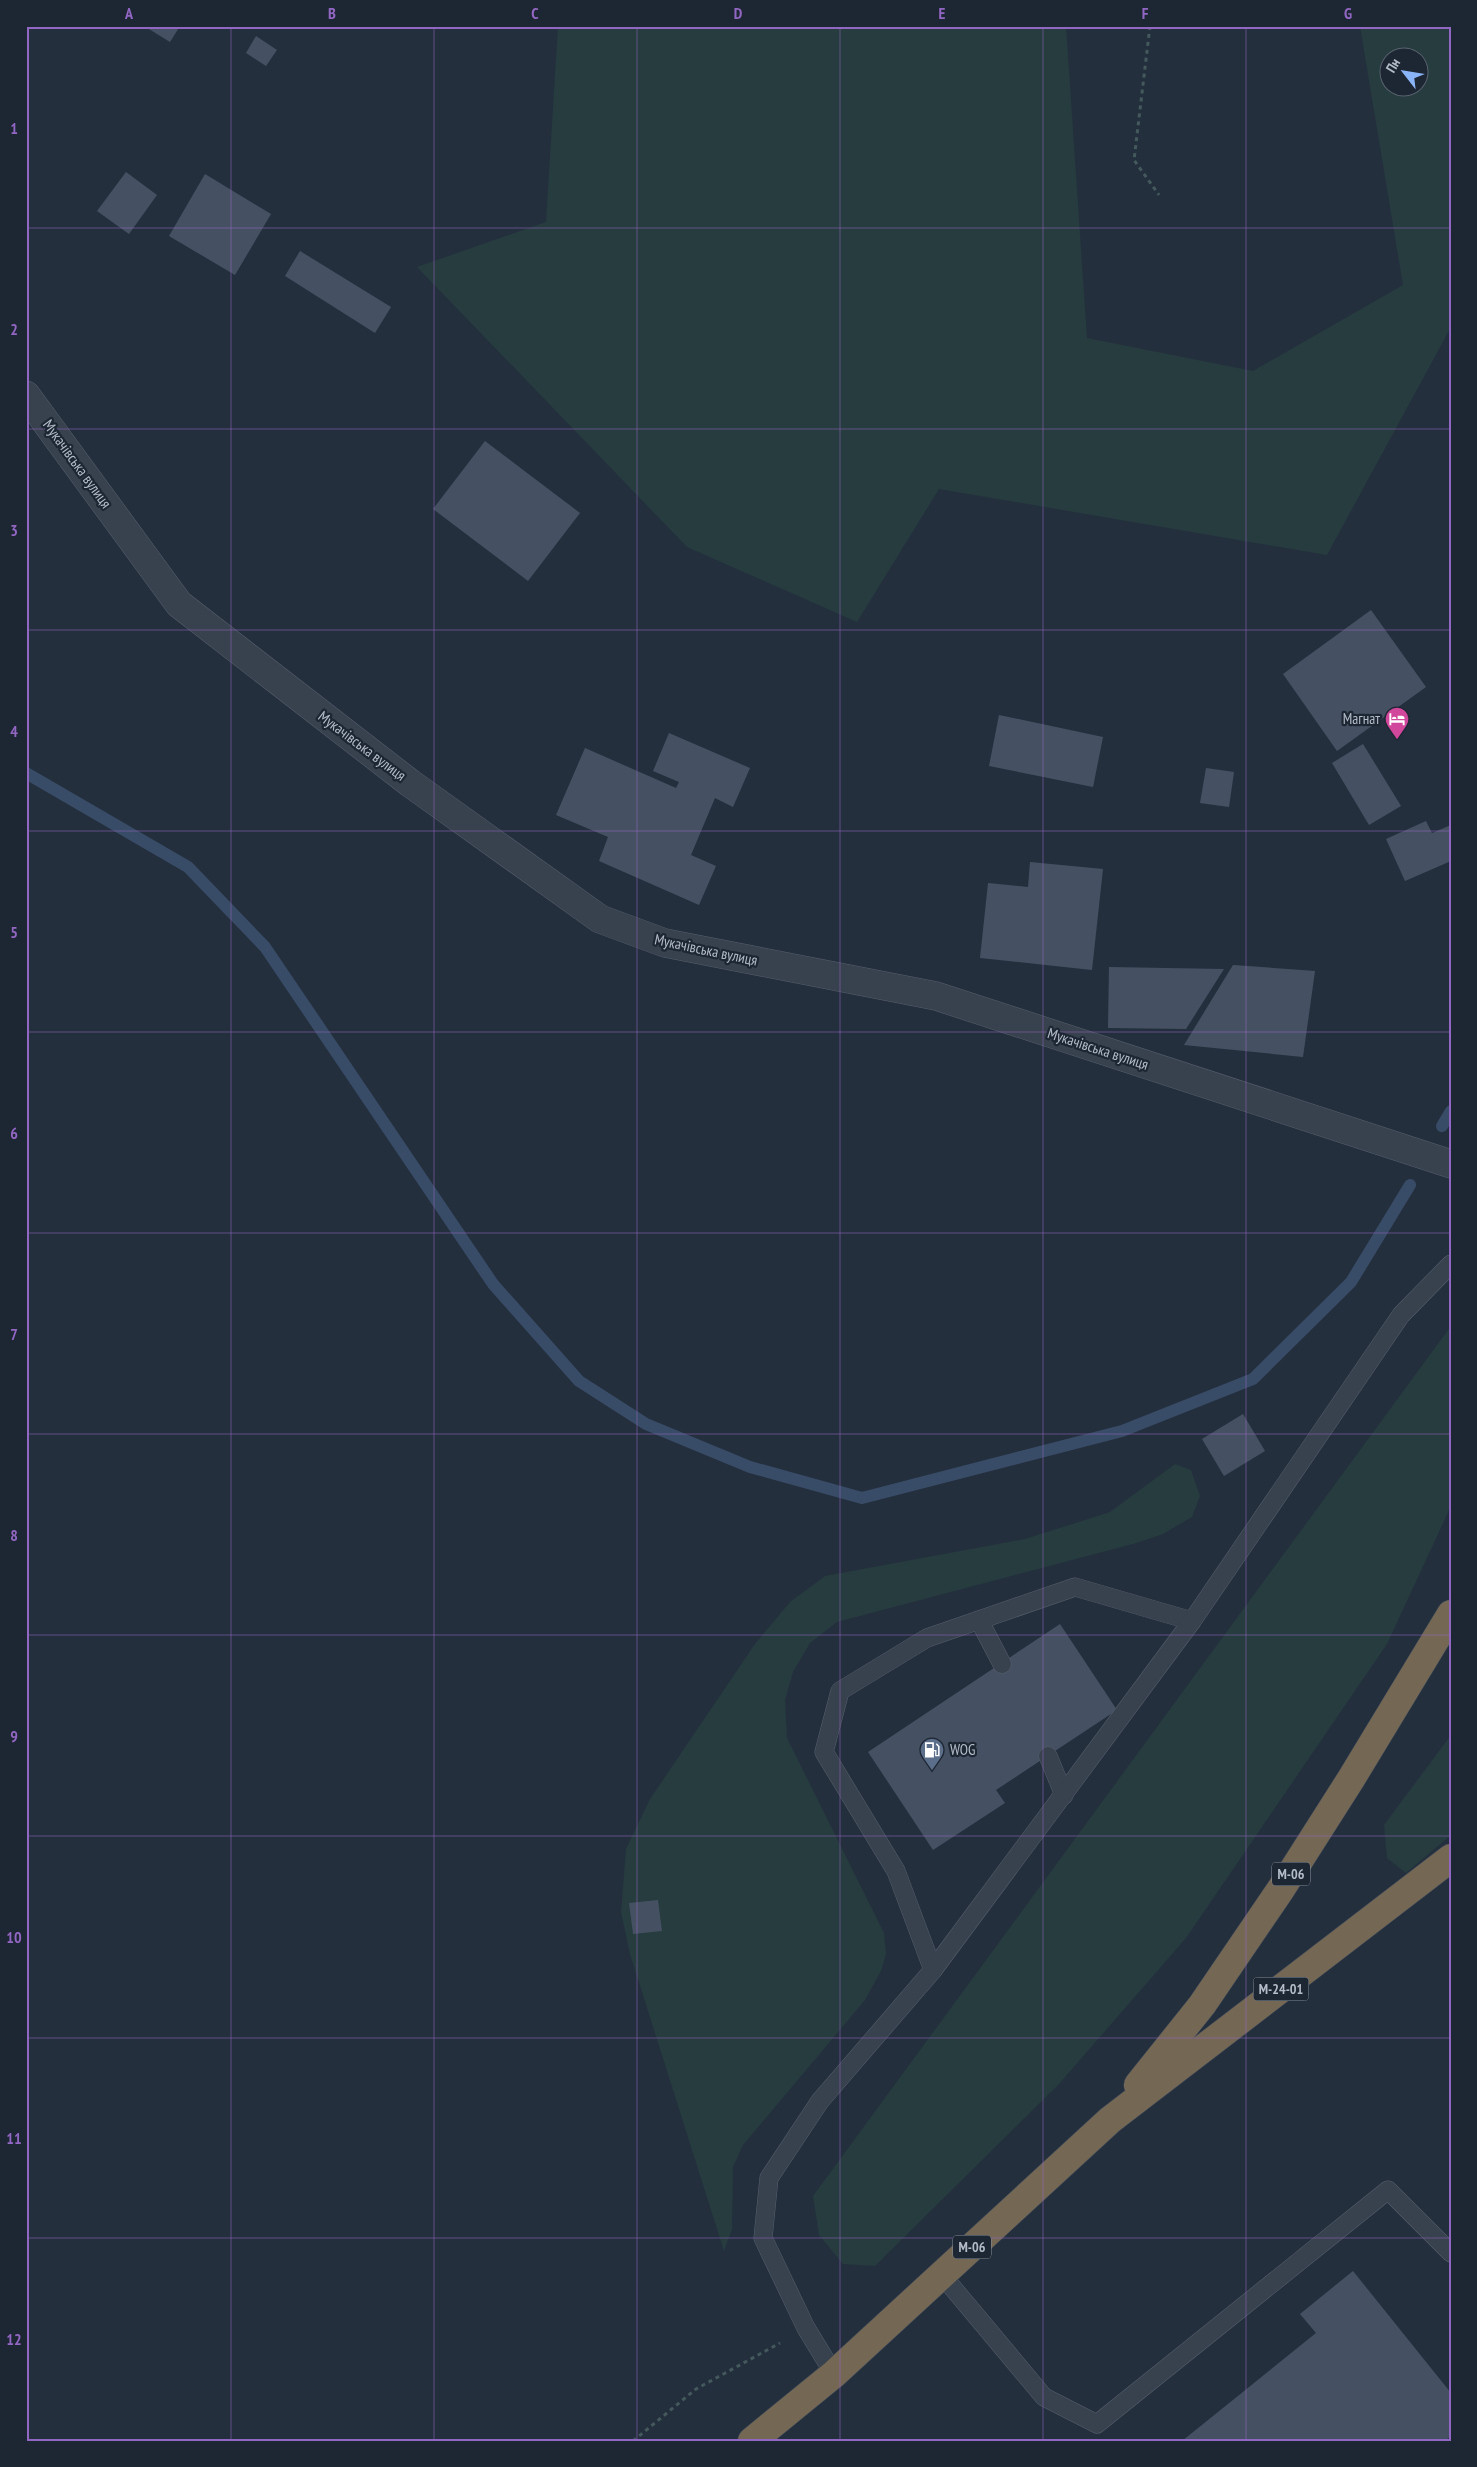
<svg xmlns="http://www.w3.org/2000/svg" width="1477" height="2467" viewBox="0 0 1477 2467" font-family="'PT Sans Narrow',sans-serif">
  <rect width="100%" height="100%" fill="#242f3e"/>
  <g fill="#263c3f" fill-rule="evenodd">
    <path d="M558,26H1066L1087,338L1253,371L1403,285L1360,26H1451V327L1327,555L939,489L857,622L687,547L417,267L546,222ZM1390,58H1420V88H1390Z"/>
    <polygon points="1451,1326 1451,1506 1387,1644 1186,1938 1059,2084 875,2266 843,2264 819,2235 813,2196"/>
    <polygon points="1175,1464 1191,1470 1200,1496 1192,1517 1163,1534 1133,1544 837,1622 810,1643 793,1672 785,1700 787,1738 884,1933 886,1954 881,1971 865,2000 743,2145 733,2167 732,2229 724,2251 630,1954 621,1912 626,1849 650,1799 755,1644 790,1602 825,1576 1025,1539 1110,1512"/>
    <polygon points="1451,1735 1451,1835 1406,1873 1387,1858 1384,1825"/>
  </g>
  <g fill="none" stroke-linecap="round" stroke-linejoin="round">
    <g stroke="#394c67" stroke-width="12">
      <polyline points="26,773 188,867 265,947 493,1284 579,1381 646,1424 750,1467 862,1498 1122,1431 1253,1379 1351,1282 1410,1185"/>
      <polyline points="1442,1126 1451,1111"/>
    </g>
  </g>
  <g fill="#455162">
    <polygon points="144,26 180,26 170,42"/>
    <polygon points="256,36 277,50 266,66 246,53"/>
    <polygon points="126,172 157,195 129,234 97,211"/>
    <polygon points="205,174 271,214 235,275 169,236"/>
    <polygon points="300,251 391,307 375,333 285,276"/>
    <polygon points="485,441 580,513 528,581 433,509"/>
    <polygon points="1371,610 1426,687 1337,751 1283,674"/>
    <polygon points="999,715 1103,737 1093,787 989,766"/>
    <polygon points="669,733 750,768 733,807 715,798 691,855 716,866 699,905 599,861 608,837 556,815 585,748 676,788 679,782 653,771"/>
    <polygon points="1363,744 1401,806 1369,825 1332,763"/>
    <polygon points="1206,768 1234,772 1229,807 1200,803"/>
    <polygon points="1426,821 1432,833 1451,825 1451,861 1405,881 1386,839"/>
    <polygon points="1030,862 1103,869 1092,970 980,958 988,883 1028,887"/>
    <polygon points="1233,965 1315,971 1303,1057 1184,1045"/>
    <polygon points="1109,967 1224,969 1186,1029 1108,1028"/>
    <polygon points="1243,1414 1265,1451 1224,1476 1202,1439"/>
    <polygon points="1060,1624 1117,1710 996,1790 1005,1803 933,1850 868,1752"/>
    <polygon points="658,1900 662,1931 633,1934 629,1903"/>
    <polygon points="1353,2271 1451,2393 1451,2436 1445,2441 1182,2441 1316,2333 1300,2314"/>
  </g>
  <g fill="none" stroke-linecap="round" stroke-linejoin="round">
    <defs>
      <g id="lane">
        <polyline points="979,1620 1002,1664"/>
        <polyline points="1048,1756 1064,1795"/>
        <polyline points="933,1970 896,1871 824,1752 840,1691 927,1638 1075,1587 1192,1621"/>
        <polyline points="942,2275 1044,2397 1097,2424 1388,2190 1451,2253"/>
        <polyline points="834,2374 806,2328 763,2238 769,2178 820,2101 933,1970 1192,1621 1401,1315 1451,1264"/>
      </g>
      <polyline id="street" points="26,395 179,604 410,783 600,919 665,943 936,996 1451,1164"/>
      <g id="highway">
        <polyline points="1138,2085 1202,2005 1281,1889 1351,1779 1451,1614"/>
        <polyline points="752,2441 834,2374 1110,2120 1451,1858"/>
      </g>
    </defs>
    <use href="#lane" stroke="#565f6c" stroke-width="19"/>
    <use href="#street" stroke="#565f6c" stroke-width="29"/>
    <use href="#highway" stroke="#434c59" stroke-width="29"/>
    <g stroke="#44595c" stroke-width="3" stroke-dasharray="4 4" stroke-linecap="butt">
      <polyline points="1150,26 1134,160 1159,195"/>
      <polyline points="633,2441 696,2389 780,2343"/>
    </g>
    <use href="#lane" stroke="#38414e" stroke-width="18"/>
    <use href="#street" stroke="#38414e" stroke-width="28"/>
    <use href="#highway" stroke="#746855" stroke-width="28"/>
  </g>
  <path fill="none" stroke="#9266c3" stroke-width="1" stroke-opacity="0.55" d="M231,26V2441M434,26V2441M637,26V2441M840,26V2441M1043,26V2441M1246,26V2441M26,228H1451M26,429H1451M26,630H1451M26,831H1451M26,1032H1451M26,1233H1451M26,1434H1451M26,1635H1451M26,1836H1451M26,2038H1451M26,2238H1451"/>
  <defs>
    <symbol id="hotel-pin" viewBox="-11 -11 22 30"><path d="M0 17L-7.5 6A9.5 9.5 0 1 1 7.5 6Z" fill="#d1479c" stroke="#1d2633"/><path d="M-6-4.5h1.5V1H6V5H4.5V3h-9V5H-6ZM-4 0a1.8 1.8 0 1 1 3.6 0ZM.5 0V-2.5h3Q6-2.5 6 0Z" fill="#fff"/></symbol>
    <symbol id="fuel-pin" viewBox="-11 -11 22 30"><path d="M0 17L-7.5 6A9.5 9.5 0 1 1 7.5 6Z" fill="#5c6f8a" stroke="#1d2633"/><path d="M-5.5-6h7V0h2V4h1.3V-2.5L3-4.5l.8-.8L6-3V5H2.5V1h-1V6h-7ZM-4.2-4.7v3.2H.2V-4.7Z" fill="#fff"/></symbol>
  </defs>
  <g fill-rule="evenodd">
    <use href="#hotel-pin" x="1383" y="705" width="28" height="38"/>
    <use href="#fuel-pin" x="918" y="1736" width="28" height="38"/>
  </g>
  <g text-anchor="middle" stroke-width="4.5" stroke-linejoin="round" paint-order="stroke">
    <g fill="#1d2633" stroke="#878f9c" stroke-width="1">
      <rect x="1272" y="1862.5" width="38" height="23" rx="4"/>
      <rect x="1253.5" y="1977.5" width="55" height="23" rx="4"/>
      <rect x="953" y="2235.5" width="38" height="23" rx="4"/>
    </g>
    <g font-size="14" font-weight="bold" fill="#b4bcc9">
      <text x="1291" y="1879">М-06</text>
      <text x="1281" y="1994">М-24-01</text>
      <text x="972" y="2252">М-06</text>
    </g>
    <g font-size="15" fill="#b4bcc9" stroke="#1d2633">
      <text transform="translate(77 464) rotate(54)" y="5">Мукачівська вулиця</text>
      <text transform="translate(362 746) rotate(37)" y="5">Мукачівська вулиця</text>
      <text transform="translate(706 950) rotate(12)" y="5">Мукачівська вулиця</text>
      <text transform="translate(1098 1049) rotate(18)" y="5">Мукачівська вулиця</text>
    </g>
    <g font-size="15" fill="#b4bcc9" stroke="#1d2633" text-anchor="end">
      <text x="1380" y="724">Магнат</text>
      <text x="950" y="1755" text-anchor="start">WOG</text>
    </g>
  </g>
  <rect width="1477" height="2467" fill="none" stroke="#1d2633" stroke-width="55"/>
  <g transform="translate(1404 72) rotate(301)"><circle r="24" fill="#1d2633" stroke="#59626f"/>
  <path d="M0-4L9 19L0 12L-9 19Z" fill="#8ab4f8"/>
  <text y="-8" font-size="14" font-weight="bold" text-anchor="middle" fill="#b4bcc9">Пн</text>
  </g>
  <rect x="28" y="28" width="1422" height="2412" fill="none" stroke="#9266c3" stroke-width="2"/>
  <g font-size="16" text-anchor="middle" font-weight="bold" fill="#9266c3">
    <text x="129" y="19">A</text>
    <text x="332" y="19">B</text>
    <text x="535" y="19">C</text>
    <text x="738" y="19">D</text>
    <text x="942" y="19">E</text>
    <text x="1145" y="19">F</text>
    <text x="1348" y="19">G</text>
    <text x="14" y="134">1</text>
    <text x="14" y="335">2</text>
    <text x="14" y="536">3</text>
    <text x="14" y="737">4</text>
    <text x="14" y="938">5</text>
    <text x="14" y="1139">6</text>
    <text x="14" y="1340">7</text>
    <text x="14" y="1541">8</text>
    <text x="14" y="1742">9</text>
    <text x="14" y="1943">10</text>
    <text x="14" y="2144">11</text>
    <text x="14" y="2345">12</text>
  </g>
</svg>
